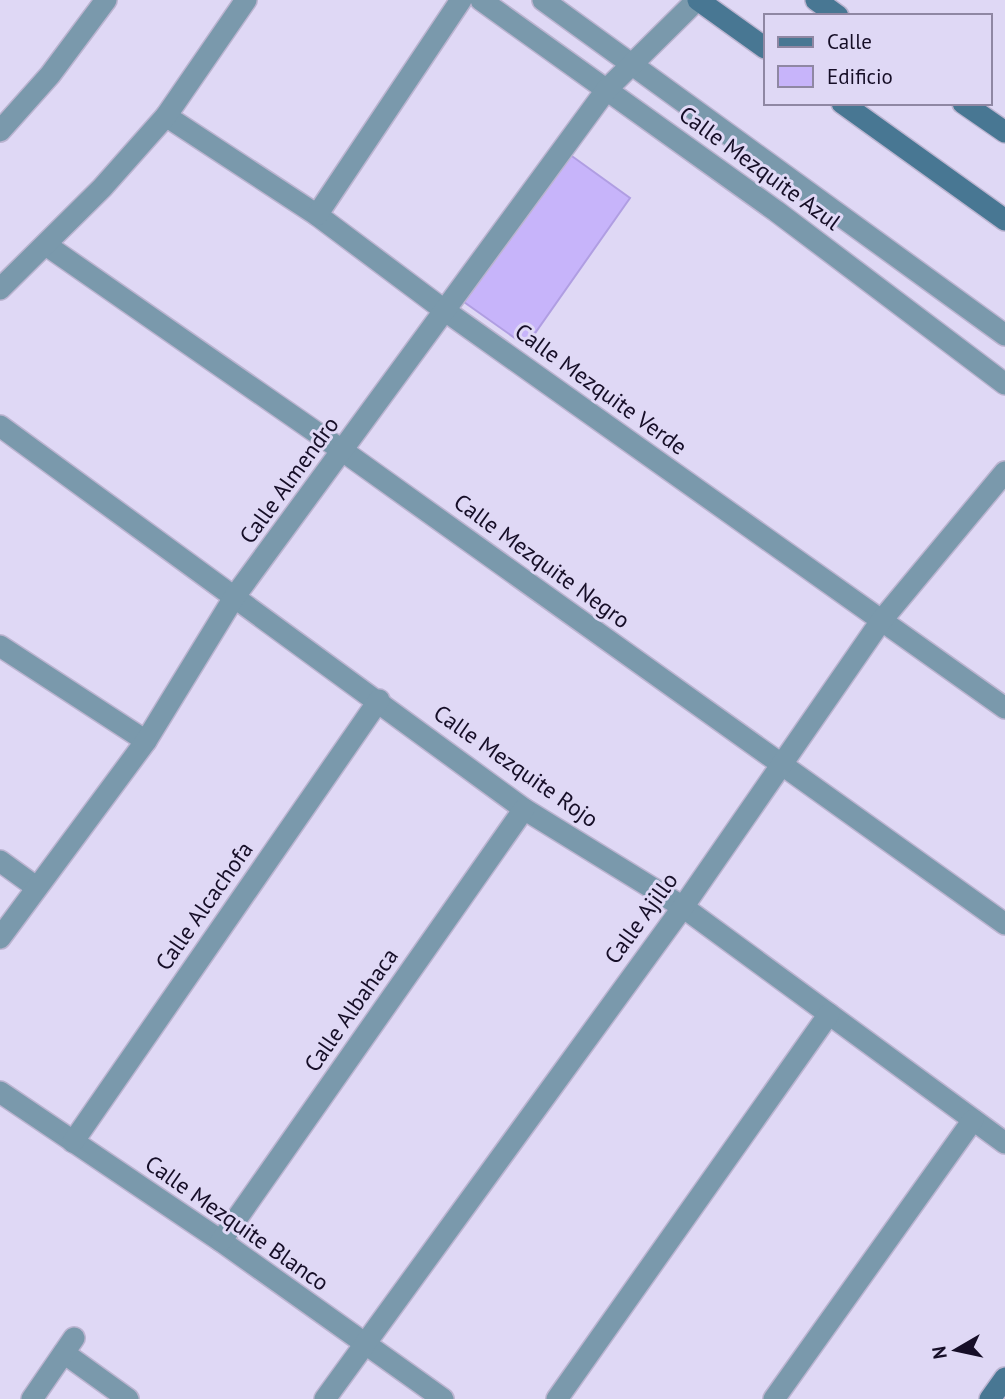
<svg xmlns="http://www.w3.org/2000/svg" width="1005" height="1399" viewBox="0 0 1005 1399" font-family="'PT Sans',sans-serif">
  <rect width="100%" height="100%" fill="#dfd8f5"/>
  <polygon fill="#c7b4fa" stroke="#b09ee2" stroke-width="2" points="569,154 630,198 526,346 464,302"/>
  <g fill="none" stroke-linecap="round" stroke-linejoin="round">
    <defs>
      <g id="street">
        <polyline points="481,0 776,211 1005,384"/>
        <polyline points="543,0 1005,335"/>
        <polyline points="166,116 317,215 444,310 1005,708"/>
        <polyline points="0,131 50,75 106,0"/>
        <polyline points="317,215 461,0"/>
        <polyline points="46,245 343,451 1005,924"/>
        <polyline points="0,289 102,188 166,116 246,0"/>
        <polyline points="0,426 524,809 683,907 1005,1143"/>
        <polyline points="0,646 146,741"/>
        <polyline points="0,861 36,887"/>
        <polyline points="0,938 146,741 235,596 607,89 697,0"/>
        <polyline points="0,1092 221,1241 443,1399"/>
        <polyline points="73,1142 379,700"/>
        <polyline points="221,1241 524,809"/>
        <polyline points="64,1353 128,1399"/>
        <polyline points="32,1399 74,1338"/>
        <polyline points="325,1399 683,907 881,621 1005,472"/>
        <polyline points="557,1399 829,1014"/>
        <polyline points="774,1399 973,1120"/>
      </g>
      <g id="secondary">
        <polyline points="698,0 765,48"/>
        <polyline points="816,0 838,16"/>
        <polyline points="842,103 1005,220"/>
        <polyline points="963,103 1005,132"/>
        <polyline points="990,1399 1005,1378"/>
      </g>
    </defs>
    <use href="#street" stroke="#bbb4d0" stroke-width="24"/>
    <use href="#secondary" stroke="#bbb4d0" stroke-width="24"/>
    <use href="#street" stroke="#7a99ac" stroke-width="21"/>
    <use href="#secondary" stroke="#487793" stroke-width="21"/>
  </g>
  <g text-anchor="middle" stroke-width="6" stroke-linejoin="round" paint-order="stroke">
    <g font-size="23" fill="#160e27" stroke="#dfd8f5">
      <text transform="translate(760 168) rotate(36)" y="8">Calle Mezquite Azul</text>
      <text transform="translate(601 389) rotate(36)" y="8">Calle Mezquite Verde</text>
      <text transform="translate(289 480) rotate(-54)" y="8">Calle Almendro</text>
      <text transform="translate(542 561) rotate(36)" y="8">Calle Mezquite Negro</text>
      <text transform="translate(516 766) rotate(35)" y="8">Calle Mezquite Rojo</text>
      <text transform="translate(204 906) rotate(-55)" y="8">Calle Alcachofa</text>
      <text transform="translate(641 918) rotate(-54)" y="8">Calle Ajillo</text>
      <text transform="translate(351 1010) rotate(-55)" y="8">Calle Albahaca</text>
      <text transform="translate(237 1223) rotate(35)" y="8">Calle Mezquite Blanco</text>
    </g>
  </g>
  <rect x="764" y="14" width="228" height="91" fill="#dfd8f5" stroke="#8f87a3" stroke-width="2"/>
  <rect x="778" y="37" width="35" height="10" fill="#487793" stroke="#8f87a3" stroke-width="2"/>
  <text x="827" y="49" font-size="21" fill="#160e27">Calle</text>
  <rect x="778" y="66" width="35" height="21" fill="#c7b4fa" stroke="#8f87a3" stroke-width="2"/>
  <text x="827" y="84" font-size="21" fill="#160e27">Edificio</text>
  <g transform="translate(956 1350) rotate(261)" stroke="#dfd8f5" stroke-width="5" paint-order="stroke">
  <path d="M0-5L12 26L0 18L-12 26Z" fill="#160e27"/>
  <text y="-10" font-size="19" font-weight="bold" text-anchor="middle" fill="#160e27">N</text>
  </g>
</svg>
